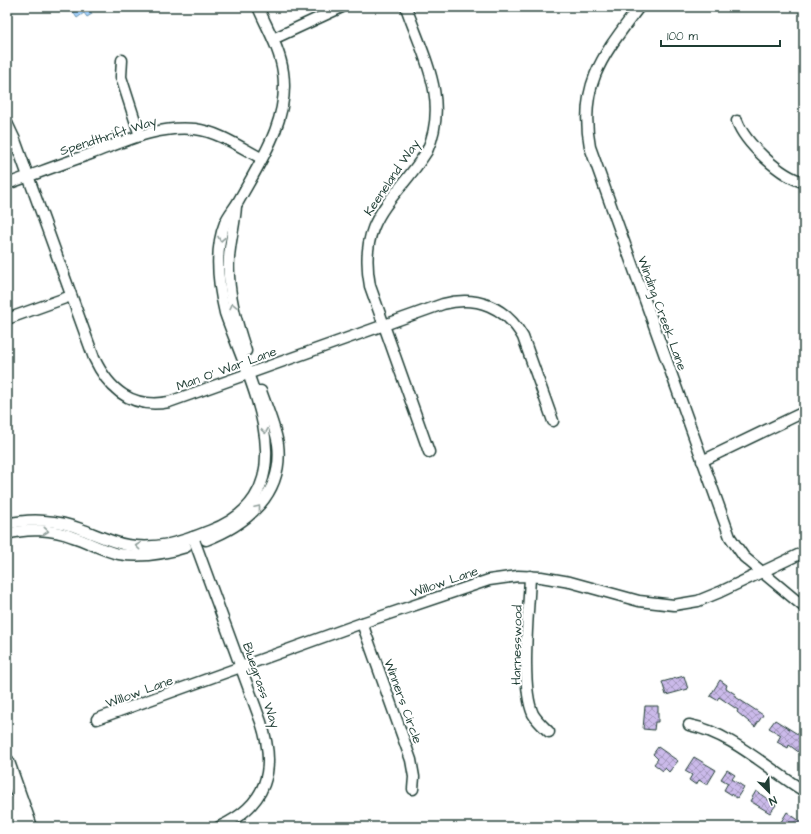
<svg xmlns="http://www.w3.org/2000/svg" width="811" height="834" viewBox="0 0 811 834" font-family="'Architects Daughter',sans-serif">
  <defs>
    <pattern id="building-cross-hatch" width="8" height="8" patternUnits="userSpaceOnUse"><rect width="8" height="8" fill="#cbbaea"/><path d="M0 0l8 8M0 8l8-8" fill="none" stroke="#a498be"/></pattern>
  </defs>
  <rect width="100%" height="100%" fill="#fff"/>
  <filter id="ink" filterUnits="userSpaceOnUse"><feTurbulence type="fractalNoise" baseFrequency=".025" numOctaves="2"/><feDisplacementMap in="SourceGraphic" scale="8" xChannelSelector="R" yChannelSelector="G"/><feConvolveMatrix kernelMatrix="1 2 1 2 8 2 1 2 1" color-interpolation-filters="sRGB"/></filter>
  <g filter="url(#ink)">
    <polygon fill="#a2d0fd" stroke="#6e95ad" points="81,7 88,7 92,14 87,17 84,13 77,18 73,12"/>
    <g fill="url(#building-cross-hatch)" stroke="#1f3d34">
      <polygon points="684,676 688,689 666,695 662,682"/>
      <polygon points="720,680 727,685 726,688 735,694 734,696 763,715 755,727 737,712 738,710 719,697 717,700 710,696"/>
      <polygon points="645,706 658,706 658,722 655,722 654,730 643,729"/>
      <polygon points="775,720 804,738 804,756 789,745 788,748 777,742 781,735 769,728"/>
      <polygon points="658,747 678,761 669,772 665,768 663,771 654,764 658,759 653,754"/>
      <polygon points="694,757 716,770 707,785 699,780 696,785 689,780 692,775 685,771"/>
      <polygon points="727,770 735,775 732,779 744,787 737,798 724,790 728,783 721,779"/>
      <polygon points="756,791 776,805 770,813 750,801"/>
      <polygon points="787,812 804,824 804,827 789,827 781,822"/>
    </g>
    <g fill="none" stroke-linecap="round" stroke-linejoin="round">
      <defs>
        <g id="street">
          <path d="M406,7C423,56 450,100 427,151C395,202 357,217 370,286L429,452"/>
          <path d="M639,7C604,54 578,84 590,147L730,537L744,557L804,607"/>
          <polyline points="273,39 342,7"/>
          <polyline points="122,60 121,77 140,136"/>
          <path d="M737,121C745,143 781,177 804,182"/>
          <path d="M7,123L15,140L94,358C109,390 132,409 169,402L443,304C477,295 506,307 523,337L553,421"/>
          <path d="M7,184C35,174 64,163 93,153C125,141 159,125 195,129C219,132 240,147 261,158"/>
          <path d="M236,206C235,224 230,241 229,258C227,290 236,321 246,351"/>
          <polyline points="7,319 71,296"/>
          <polyline points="702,461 804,412"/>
          <path d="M7,524C31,518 58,520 81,529C97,535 111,542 127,545C157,550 182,542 209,531C312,493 249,382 225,313C218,284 214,250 225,223C228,215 234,209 238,202C260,162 290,120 283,72C280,49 267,28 258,7"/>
          <path d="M7,534C27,528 53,529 73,537C89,542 103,551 119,554C142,558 164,554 186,547"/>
          <path d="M193,537L261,722C277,770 267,805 219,827"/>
          <path d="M206,540C248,524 284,493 278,444C275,426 267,408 261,391"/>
          <path d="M530,576C529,610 520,685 533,714C537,721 544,727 549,732"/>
          <polyline points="362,623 411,760 414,777 413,789"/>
          <polyline points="97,719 362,623 489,580 518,576 541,577 570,582 639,601 674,605 698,601 720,592 804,552"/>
          <path d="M689,725C731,733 768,769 804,791"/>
        </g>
        <g id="secondary">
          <polyline points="7,762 30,827"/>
          <polyline points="7,802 16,827"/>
        </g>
      </defs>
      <use href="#street" stroke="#1f3d34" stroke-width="13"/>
      <use href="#secondary" stroke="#1f3d34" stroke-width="17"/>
      <use href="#street" stroke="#fff" stroke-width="10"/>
      <use href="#secondary" stroke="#fff" stroke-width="14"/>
    </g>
    <defs><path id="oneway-chevron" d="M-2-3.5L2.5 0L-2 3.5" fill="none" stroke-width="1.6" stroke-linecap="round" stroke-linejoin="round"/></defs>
    <g stroke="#8f9e9a">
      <use href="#oneway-chevron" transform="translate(221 239) rotate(100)"/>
      <use href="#oneway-chevron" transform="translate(233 306) rotate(-103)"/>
      <use href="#oneway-chevron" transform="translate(265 431) rotate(81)"/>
      <use href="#oneway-chevron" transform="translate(258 508) rotate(-50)"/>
      <use href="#oneway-chevron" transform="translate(46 531) rotate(5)"/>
      <use href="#oneway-chevron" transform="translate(138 546) rotate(-174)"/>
    </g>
  </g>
  <g text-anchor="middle" stroke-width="4" stroke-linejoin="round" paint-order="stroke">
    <g font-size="13" fill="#1f3d34" stroke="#fff">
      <text transform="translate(108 135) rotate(-18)" y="5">Spendthrift Way</text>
      <text transform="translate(391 177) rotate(-56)" y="5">Keeneland Way</text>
      <text transform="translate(663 313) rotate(70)" y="5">Winding Creek Lane</text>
      <text transform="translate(226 368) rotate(-20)" y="5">Man O’ War Lane</text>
      <text transform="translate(444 581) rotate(-19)" y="5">Willow Lane</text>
      <text transform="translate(516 645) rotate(-89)" y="5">Harnesswood</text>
      <text transform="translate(262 685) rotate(71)" y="5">Bluegrass Way</text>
      <text transform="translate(139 691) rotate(-20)" y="5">Willow Lane</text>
      <text transform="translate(404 701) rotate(70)" y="5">Winners Circle</text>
    </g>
  </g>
  <rect width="811" height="834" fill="none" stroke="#fff" stroke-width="24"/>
  <rect x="12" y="12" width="787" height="810" fill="none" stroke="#1f3d34" stroke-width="1.5" filter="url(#ink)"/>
  <g transform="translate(769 792) rotate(156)" stroke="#ffffff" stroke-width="3" paint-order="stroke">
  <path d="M0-3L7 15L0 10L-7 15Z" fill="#1f3d34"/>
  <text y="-6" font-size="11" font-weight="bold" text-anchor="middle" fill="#1f3d34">N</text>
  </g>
  <path d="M661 40v6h119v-6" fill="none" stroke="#1f3d34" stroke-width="2"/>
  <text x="667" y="40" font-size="12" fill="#1f3d34" stroke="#ffffff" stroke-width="3" paint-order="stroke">100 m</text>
</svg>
